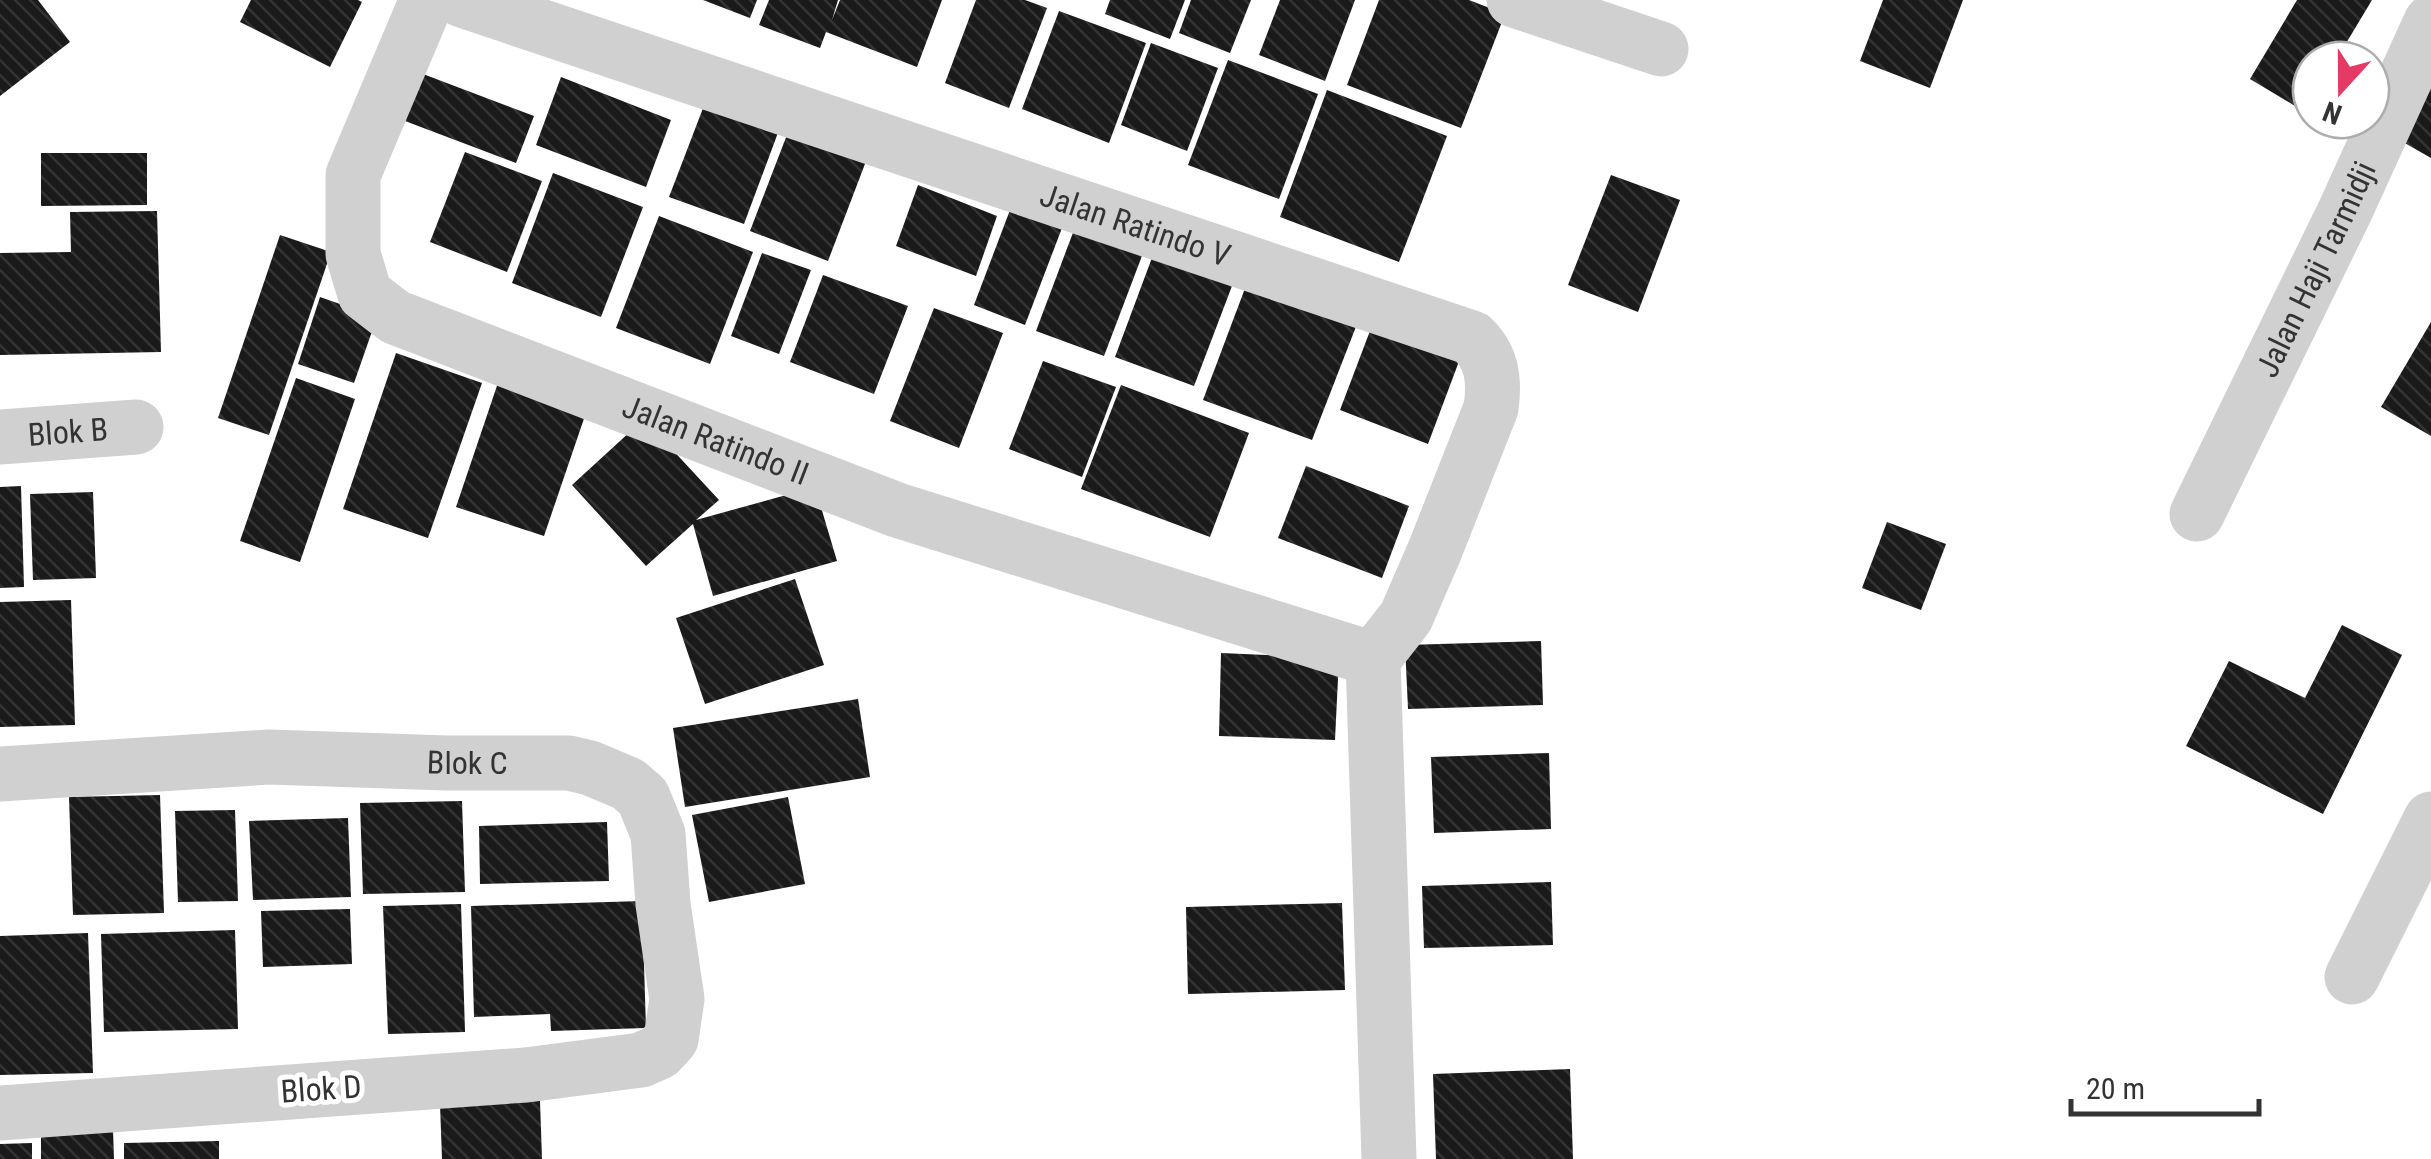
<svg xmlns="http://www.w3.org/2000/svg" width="2431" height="1159" viewBox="0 0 2431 1159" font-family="'Roboto Condensed',sans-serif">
  <defs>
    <pattern id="building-back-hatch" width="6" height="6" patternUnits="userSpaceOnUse" patternTransform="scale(2.5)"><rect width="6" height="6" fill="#1a1a1a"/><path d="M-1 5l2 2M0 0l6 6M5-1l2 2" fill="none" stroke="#333"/></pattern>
  </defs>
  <rect width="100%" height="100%" fill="#fff"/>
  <g fill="url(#building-back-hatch)">
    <polygon points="0,0 38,0 70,42 0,96"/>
    <polygon points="251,0 358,0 362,2 330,67 240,22"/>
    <polygon points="703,0 757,0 750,18"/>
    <polygon points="769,0 838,0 832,20 840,0 942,0 917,67 826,32 820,48 759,25"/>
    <polygon points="976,0 1025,0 1047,8 1009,108 945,83"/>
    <polygon points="1110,0 1185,0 1170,39 1105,14"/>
    <polygon points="1191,0 1251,0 1230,53 1179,33"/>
    <polygon points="1280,0 1355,0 1325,81 1259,55"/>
    <polygon points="1379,0 1469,0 1505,14 1461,128 1347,85"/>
    <polygon points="1883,0 1963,0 1930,88 1860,61"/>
    <polygon points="2297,0 2372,0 2336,60 2311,60 2311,102 2305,112 2250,79"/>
    <polygon points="1059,11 1146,43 1109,143 1022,109"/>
    <polygon points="1151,43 1218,68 1187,151 1121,125"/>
    <polygon points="1228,60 1318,94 1279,199 1188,165"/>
    <polygon points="423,74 534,116 516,163 405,121"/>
    <polygon points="561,77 671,120 646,187 536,145"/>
    <polygon points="2431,79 2431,158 2403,142"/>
    <polygon points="1327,90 1447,136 1399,262 1280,217"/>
    <polygon points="705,103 779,130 744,224 669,197"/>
    <polygon points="790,127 868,156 828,261 750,231"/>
    <polygon points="465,152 542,181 507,272 430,242"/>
    <polygon points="41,153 147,153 147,205 41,206"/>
    <polygon points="553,173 643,207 601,317 512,283"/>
    <polygon points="1611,175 1680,200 1638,312 1568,285"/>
    <polygon points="918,185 997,216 976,276 896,246"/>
    <polygon points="1010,210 1062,228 1025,325 974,305"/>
    <polygon points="157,211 161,352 0,355 0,253 71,252 70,212"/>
    <polygon points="659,216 753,252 710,364 616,328"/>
    <polygon points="1077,222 1145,248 1104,356 1036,331"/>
    <polygon points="280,235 331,252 269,435 218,418"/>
    <polygon points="762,253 811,270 779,354 731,336"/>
    <polygon points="1153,255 1232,286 1194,386 1115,357"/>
    <polygon points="823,275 908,306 874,394 790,362"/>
    <polygon points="1247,283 1357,324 1312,440 1203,400"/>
    <polygon points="320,297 377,317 354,383 298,364"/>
    <polygon points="934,308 1003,333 959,448 890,421"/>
    <polygon points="1376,315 1464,348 1428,444 1340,410"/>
    <polygon points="2431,322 2431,436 2381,407"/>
    <polygon points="396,353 482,383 428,538 343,509"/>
    <polygon points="1043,361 1116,387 1082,477 1009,449"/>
    <polygon points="503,368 591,398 544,536 456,507"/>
    <polygon points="296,378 355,399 300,562 240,541"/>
    <polygon points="1121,385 1249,433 1210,537 1081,489"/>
    <polygon points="644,419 719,500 696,520 815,487 837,561 713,596 693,524 646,566 572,485"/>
    <polygon points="1306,466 1409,506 1382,578 1278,538"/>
    <polygon points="21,486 24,587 0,588 0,487"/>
    <polygon points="93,492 96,578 33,580 30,494"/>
    <polygon points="1887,522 1946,544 1921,610 1862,588"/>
    <polygon points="795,579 824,665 705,704 676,618"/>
    <polygon points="71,600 75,725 0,727 0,602"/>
    <polygon points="2342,625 2402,655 2323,814 2186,746 2229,661 2305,698"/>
    <polygon points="1541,641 1543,705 1408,709 1405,645"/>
    <polygon points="1221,653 1339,658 1335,740 1219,736"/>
    <polygon points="858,699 870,777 685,807 673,728"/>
    <polygon points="1549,753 1551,829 1434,833 1431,757"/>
    <polygon points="160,795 164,913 73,915 69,797"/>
    <polygon points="788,797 805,884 709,902 692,815"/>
    <polygon points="462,801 465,892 363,894 360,803"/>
    <polygon points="235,810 238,901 178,902 175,811"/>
    <polygon points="348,818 351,897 253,900 249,821"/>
    <polygon points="607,822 609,881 480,884 479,826"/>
    <polygon points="1551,882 1553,945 1424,948 1422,886"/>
    <polygon points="642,901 646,1028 551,1031 550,1014 474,1017 471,906"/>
    <polygon points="1342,903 1345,990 1188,994 1186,907"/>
    <polygon points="461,904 465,1032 388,1034 383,906"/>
    <polygon points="350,909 352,964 263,967 261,911"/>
    <polygon points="235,930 238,1029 104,1032 101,934"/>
    <polygon points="88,933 93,1073 0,1075 0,936"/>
    <polygon points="1570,1069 1573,1159 1436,1159 1433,1074"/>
    <polygon points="540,1101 542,1159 442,1159 440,1104"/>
    <polygon points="113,1129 114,1159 41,1159 41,1131"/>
    <polygon points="219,1141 219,1159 124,1159 124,1143"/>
    <polygon points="32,1143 32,1159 0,1159 0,1144"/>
  </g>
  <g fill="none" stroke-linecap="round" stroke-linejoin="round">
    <g stroke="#d0d0d0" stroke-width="55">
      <path id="s1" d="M427,0L353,175V254L365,294L395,317L897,510L1373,659"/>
      <path id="s2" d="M462,0L1472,338C1492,357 1495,380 1491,408L1435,550L1406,617L1373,659"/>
      <polyline points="1514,0 1661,49"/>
      <path id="s3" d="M0,437L136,427"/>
      <path id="s4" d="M2197,514L2345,211L2431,22"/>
      <polyline points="1373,659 1389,1159"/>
      <path id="s5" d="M0,774L269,757L447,763H569L590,768L628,784L643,797L658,834L663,904L677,999L671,1039L659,1052L641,1060L526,1075L0,1113"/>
      <polyline points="2352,977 2431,819"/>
    </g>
  </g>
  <g text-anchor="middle" stroke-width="10" stroke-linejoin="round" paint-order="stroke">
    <g font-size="32" fill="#333" stroke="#fff">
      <text dy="11" stroke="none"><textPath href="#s2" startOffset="710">Jalan Ratindo V</textPath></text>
      <text dy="11" stroke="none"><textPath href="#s4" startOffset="272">Jalan Haji Tarmidji</textPath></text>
      <text dy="11" stroke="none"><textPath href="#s3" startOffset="68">Blok B</textPath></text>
      <text dy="11" stroke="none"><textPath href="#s1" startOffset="692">Jalan Ratindo II</textPath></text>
      <text dy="11" stroke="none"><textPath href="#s5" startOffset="468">Blok C</textPath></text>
      <text transform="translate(321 1089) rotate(-4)" y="11">Blok D</text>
    </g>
  </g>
  <g transform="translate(2341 90) rotate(201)"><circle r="48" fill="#ffffff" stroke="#adadad" stroke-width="2.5"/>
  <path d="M0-8L18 38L0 25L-18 38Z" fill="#e53966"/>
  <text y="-15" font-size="28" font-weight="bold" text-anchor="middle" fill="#333333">N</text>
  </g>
  <path d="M2071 1099v15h188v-15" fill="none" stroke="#333333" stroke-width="5"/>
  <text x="2086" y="1099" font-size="30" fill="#333333" stroke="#ffffff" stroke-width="8" paint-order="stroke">20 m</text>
</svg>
